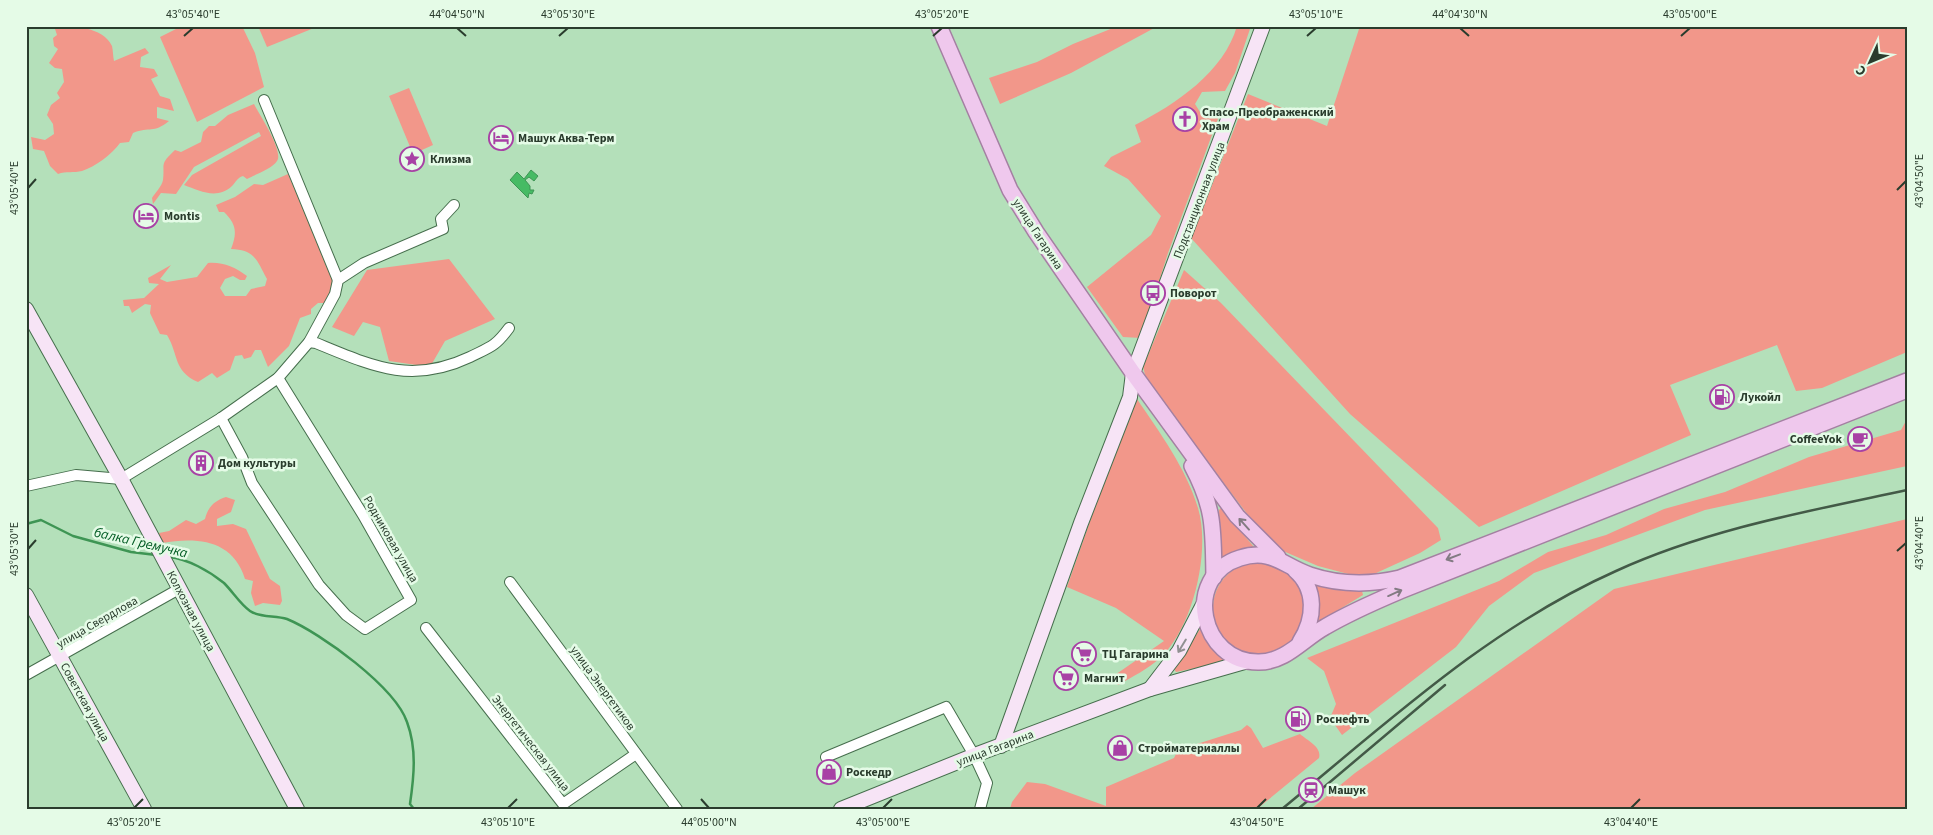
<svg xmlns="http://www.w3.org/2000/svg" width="1933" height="835" viewBox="0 0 1933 835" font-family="'Source Sans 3',sans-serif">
  <rect width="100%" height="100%" fill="#b4e0ba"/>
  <g fill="#f2978a">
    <path d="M54,26C71,26 103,26 112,46C113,50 113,57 114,61L145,48L149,53L141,57L140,67L154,69L158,76L151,79L160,96L170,99L174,111L157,107V118L169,121C153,134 150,126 133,133L129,142L120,143C112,154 95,167 82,171C74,173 66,171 58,174L50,166L44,151L33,149L31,137L45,140L54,134L53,124L47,115L51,105L60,98L57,93L64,82L62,69L55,68L49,63L58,49L54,46L53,38L57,35Z"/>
    <polygon points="182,26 242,26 255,53 264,87 197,122 160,37"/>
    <polygon points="258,26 319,26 267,47"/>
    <polygon points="1118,26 1158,26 1071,73 1000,104 989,78 1037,62 1073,44"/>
    <path d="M1237,26H1251L1235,73L1225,91L1202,92L1195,104L1200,112L1219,116L1168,253L1141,338L1123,337L1087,287L1151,235L1161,216L1128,179L1104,166L1111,157L1141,142L1135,125C1176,104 1224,72 1237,26Z"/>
    <polygon points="1360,26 1907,26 1907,352 1822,388 1796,391 1777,345 1670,385 1691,435 1479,527 1350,414 1191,238 1248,94 1327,126"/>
    <polygon points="409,88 433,145 413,154 389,96"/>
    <path d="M254,104C259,114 284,151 277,161C272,169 256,174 247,179L243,176C237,178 236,182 232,186C217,200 200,191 184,185L192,175L261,136L259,132L194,167L176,194L161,193L153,204L152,198C155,193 162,186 163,180C165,163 159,165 175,150L181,152L201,142L203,132L209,126H215L228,115Z"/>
    <path d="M288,174L333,278L332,293L324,303H318L311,309V314L300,318L289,346L268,367L261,350H255L251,357L244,359L242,355L235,356L230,370L217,378L212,373L198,382C173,371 179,355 167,335L160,334L150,313L151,305L145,304L132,313L129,306H124L123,300L144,298L159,284L149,283L148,278L171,265L160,279L167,282L197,277L208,263C224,262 234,267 247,276L245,280H240L233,276L225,279L220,288L225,296H246L251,289L265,286L267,279C256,259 255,250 231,249C237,233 237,225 224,212H219L216,205L235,197L254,184L263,185Z"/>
    <polygon points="449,259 495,319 445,341 430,367 389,361 380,327 363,322 354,336 332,327 367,270"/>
    <polygon points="1184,270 1221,303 1438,528 1441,540 1420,553 1374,574 1352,575 1318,566 1276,548 1254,523 1147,382 1143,367"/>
    <path d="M1133,398L1137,399C1160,433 1186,468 1198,508C1211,551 1193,628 1160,658C1148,669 1132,677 1118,685L1112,677L1164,641L1116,608L1067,587Z"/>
    <polygon points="1907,419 1907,466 1705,510 1534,573 1489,606 1456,647 1342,735 1330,718 1336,704 1324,671 1307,658 1499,581 1548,552 1606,535 1664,509 1725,492 1809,457 1901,430"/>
    <path d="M226,497L235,500L231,512L217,519V526L233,524L246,529L270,579L280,586L282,601L280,605L263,603L255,606L251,593L253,581L245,579C233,540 198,537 162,543L159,533L169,531L186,520L196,524L205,519C208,507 214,501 226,497Z"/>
    <polygon points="1221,508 1254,547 1236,551 1220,560 1219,510"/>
    <polygon points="1907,519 1907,809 1311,809 1355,773 1614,589"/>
    <circle cx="1259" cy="608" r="46"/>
    <polygon points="1311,580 1362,591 1363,595 1317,623 1318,615"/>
    <polygon points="1200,629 1212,648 1230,661 1176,672 1174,669"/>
    <path d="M1247,725L1251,728L1263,748L1300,734C1308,741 1322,747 1319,758L1257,809H1010L1012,802L1027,782L1045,784L1106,806V787L1174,758L1178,750L1241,730Z"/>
  </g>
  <polygon fill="#46bb64" stroke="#3e9554" points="531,170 538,176 534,181 529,177 525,180 530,186 530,190 534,190 532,194 529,193 528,198 510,180 517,172 524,179"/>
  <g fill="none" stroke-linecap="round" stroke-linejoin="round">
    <g stroke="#3e9554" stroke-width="2.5">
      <polyline points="26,524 41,520 73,536 131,552 156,555"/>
      <path d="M169,557C188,559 209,571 224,583C233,592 240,604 250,611C260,618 276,615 287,619C321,633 395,687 407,722C417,749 414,776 410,804L414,809"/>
    </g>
    <defs>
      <g id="street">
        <polyline points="264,100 338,280"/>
        <path d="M309,342L316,343C372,366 411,385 470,357C490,347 495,347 509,328"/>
        <polyline points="221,418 242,457 252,483 319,585 346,615 365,629 411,600 363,515 278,378"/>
        <polyline points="26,486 76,475 121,479 221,418 278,378 309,342 335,294 338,280 364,263 443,229 441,219 454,205"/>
        <polyline points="510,582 677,809"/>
        <polyline points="426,628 563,804 636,754"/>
        <polyline points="26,675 179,589"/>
        <polyline points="826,757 946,707 974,755 987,783 980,809"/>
      </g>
      <g id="secondary">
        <polyline points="26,309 121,479 297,809"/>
        <polyline points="26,595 144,809"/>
        <polyline points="1150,689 1179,651 1204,603"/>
        <polyline points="1001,746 1081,523 1130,397 1133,373 1263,26"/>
        <polyline points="841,809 980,753 1150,689 1248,661"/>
      </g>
      <g id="primary">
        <polyline points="939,26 1010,190 1036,232 1133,373 1237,516 1278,557"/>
        <path d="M1907,381L1400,578C1370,585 1340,585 1310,575C1283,566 1272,548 1240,558C1182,576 1200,663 1259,662C1286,662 1303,639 1325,627C1349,613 1374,602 1400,591L1907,390"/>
        <path d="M1192,466C1215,509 1213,530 1214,577"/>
        <path d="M1295,570C1317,589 1315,619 1300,642"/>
      </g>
    </defs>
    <use href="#street" stroke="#466e4d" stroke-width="12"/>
    <use href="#secondary" stroke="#466e4d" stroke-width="16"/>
    <use href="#primary" stroke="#a480a2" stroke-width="18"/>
    <use href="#street" stroke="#fff" stroke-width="10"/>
    <use href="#secondary" stroke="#f7e4f6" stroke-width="14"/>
    <use href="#primary" stroke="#efc8ed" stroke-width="15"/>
    <g stroke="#435a47" stroke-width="2.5">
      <path d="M1282,809C1388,722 1490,627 1616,571C1708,529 1809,511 1907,490"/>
      <polyline points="1298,809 1445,685"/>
    </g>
  </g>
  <defs><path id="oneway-shaft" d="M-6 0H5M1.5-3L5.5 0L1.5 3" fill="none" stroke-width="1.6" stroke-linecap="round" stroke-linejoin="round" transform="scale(1.25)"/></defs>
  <g stroke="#837b83">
    <use href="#oneway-shaft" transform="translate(1244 524) rotate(-132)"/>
    <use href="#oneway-shaft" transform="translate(1453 557) rotate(159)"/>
    <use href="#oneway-shaft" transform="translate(1395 593) rotate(-24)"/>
  </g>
  <use stroke="#909092" href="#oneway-shaft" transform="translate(1182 646) rotate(121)"/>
  <path fill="none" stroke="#2a3c2d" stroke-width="2" d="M457,28L466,36M1460,28L1469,36M184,36L193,28M559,36L568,28M933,36L942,28M1307,36L1316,28M1681,36L1690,28M28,188L36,179M1897,190L1906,181M28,549L36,540M1897,551L1906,543M701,799L709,808M134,808L143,799M508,808L517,799M883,808L892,799M1257,808L1266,799M1631,808L1640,799"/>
  <defs>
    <symbol id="church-ring" viewBox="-11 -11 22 22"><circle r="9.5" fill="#e5fbe7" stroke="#a841a5" stroke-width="1.5"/><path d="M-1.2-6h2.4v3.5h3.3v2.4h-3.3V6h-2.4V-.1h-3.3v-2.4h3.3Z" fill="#a841a5"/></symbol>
    <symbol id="hotel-ring" viewBox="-11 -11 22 22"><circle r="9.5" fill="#e5fbe7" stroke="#a841a5" stroke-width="1.5"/><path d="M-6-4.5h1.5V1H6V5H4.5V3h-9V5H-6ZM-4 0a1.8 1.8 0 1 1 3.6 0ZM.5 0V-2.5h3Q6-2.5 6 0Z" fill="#a841a5"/></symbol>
    <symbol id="sight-ring" viewBox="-11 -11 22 22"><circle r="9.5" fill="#e5fbe7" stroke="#a841a5" stroke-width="1.5"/><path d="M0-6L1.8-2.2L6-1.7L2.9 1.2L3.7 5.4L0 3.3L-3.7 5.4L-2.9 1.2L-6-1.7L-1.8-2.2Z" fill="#a841a5"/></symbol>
    <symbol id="bus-ring" viewBox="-11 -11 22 22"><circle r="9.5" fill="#e5fbe7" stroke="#a841a5" stroke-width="1.5"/><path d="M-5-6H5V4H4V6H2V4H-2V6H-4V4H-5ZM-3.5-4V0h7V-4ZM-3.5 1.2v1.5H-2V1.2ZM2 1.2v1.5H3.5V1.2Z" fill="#a841a5"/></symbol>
    <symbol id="fuel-ring" viewBox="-11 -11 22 22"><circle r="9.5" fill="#e5fbe7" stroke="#a841a5" stroke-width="1.5"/><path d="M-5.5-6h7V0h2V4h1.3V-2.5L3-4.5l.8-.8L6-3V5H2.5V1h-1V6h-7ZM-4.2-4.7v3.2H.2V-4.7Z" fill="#a841a5"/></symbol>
    <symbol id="cafe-ring" viewBox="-11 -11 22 22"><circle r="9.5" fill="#e5fbe7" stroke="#a841a5" stroke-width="1.5"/><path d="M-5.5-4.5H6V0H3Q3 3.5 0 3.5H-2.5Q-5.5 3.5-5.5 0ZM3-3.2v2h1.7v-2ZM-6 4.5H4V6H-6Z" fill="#a841a5"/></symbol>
    <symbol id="building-ring" viewBox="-11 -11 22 22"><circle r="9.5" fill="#e5fbe7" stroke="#a841a5" stroke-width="1.5"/><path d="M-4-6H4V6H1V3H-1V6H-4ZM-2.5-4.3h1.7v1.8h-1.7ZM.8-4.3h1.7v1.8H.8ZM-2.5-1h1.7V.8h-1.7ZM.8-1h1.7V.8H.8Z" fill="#a841a5"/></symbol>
    <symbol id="supermarket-ring" viewBox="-11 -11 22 22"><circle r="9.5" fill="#e5fbe7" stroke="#a841a5" stroke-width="1.5"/><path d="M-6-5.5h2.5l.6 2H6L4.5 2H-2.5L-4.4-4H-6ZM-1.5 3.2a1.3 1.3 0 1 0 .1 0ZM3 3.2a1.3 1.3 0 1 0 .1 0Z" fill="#a841a5"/></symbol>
    <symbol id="shop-ring" viewBox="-11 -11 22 22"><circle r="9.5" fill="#e5fbe7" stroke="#a841a5" stroke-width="1.5"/><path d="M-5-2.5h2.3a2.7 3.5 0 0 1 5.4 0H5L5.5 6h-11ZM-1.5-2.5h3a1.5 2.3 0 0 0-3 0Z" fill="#a841a5"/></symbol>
    <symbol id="station-ring" viewBox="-11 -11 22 22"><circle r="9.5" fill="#e5fbe7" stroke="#a841a5" stroke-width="1.5"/><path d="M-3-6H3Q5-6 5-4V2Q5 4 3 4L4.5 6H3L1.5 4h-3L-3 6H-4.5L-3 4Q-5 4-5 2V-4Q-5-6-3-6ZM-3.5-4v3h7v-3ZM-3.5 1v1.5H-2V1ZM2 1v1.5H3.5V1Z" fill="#a841a5"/></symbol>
  </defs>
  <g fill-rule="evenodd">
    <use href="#church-ring" x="1171" y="105" width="28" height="28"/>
    <use href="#hotel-ring" x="487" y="124" width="28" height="28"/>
    <use href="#sight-ring" x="398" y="145" width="28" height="28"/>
    <use href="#hotel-ring" x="132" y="202" width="28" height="28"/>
    <use href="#bus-ring" x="1139" y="279" width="28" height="28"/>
    <use href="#fuel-ring" x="1708" y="383" width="28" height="28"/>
    <use href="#cafe-ring" x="1846" y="425" width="28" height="28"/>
    <use href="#building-ring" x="187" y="449" width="28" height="28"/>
    <use href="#supermarket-ring" x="1070" y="640" width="28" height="28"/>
    <use href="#supermarket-ring" x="1052" y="664" width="28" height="28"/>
    <use href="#fuel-ring" x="1284" y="705" width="28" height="28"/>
    <use href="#shop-ring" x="1106" y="734" width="28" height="28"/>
    <use href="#shop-ring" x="815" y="758" width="28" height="28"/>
    <use href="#station-ring" x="1297" y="776" width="28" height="28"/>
  </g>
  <g text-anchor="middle" stroke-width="5" stroke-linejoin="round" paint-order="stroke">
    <g font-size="12" font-weight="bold" fill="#2a3c2d" stroke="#e5fbe7" text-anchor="start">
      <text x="1202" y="116">Спасо-Преображенский<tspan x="1202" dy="14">Храм</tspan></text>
      <text x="518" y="142">Машук Аква-Терм</text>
      <text x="430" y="163">Клизма</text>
      <text x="164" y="220">Montis</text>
      <text x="1170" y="297">Поворот</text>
      <text x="1740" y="401">Лукойл</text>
      <text x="1842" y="443" text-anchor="end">CoffeeYok</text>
      <text x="218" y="467">Дом культуры</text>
      <text x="1102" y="658">ТЦ Гагарина</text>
      <text x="1084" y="682">Магнит</text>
      <text x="1316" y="723">Роснефть</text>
      <text x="1138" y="752">Стройматериаллы</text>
      <text x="846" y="776">Роскедр</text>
      <text x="1328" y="794">Машук</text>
    </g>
    <g font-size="12" fill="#2a3c2d" stroke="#e5fbe7">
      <text transform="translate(1199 200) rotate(-69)" y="4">Подстанционная улица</text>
      <text transform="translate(1038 234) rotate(57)" y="4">улица Гагарина</text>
      <text transform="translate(391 539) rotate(60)" y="4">Родниковая улица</text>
      <text transform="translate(191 611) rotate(62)" y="4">Колхозная улица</text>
      <text transform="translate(97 622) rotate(-30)" y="4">улица Свердлова</text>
      <text transform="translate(603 688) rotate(54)" y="4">улица Энергетиков</text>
      <text transform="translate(85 702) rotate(61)" y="4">Советская улица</text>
      <text transform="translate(531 743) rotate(52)" y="4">Энергетическая улица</text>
      <text transform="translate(995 748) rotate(-21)" y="4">улица Гагарина</text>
    </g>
    <g font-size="14" font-style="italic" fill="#005b23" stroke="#e5fbe7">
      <text transform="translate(141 542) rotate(13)" y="5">балка Гремучка</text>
    </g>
  </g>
  <rect width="1933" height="835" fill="none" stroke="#e5fbe7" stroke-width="55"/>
  <g transform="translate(1870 62) rotate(226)" stroke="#e5fbe7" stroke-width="4" paint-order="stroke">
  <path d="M0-4L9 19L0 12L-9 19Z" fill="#2a3c2d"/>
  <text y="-8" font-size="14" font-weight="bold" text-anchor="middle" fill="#2a3c2d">С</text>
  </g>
  <rect x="28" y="28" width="1878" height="780" fill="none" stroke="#2a3c2d" stroke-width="2"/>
  <g font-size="12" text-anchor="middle" fill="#2a3c2d">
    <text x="193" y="18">43°05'40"E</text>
    <text x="457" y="18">44°04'50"N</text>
    <text x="568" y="18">43°05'30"E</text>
    <text x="942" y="18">43°05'20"E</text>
    <text x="1316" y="18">43°05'10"E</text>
    <text x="1460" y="18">44°04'30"N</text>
    <text x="1690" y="18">43°05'00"E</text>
    <text transform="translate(1919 181) rotate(-90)" y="4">43°04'50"E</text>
    <text transform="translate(14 188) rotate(-90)" y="4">43°05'40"E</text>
    <text transform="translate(1919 543) rotate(-90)" y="4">43°04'40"E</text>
    <text transform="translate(14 549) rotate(-90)" y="4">43°05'30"E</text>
    <text x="134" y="826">43°05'20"E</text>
    <text x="508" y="826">43°05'10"E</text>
    <text x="709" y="826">44°05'00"N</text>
    <text x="883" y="826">43°05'00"E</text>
    <text x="1257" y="826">43°04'50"E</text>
    <text x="1631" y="826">43°04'40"E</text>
  </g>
</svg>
